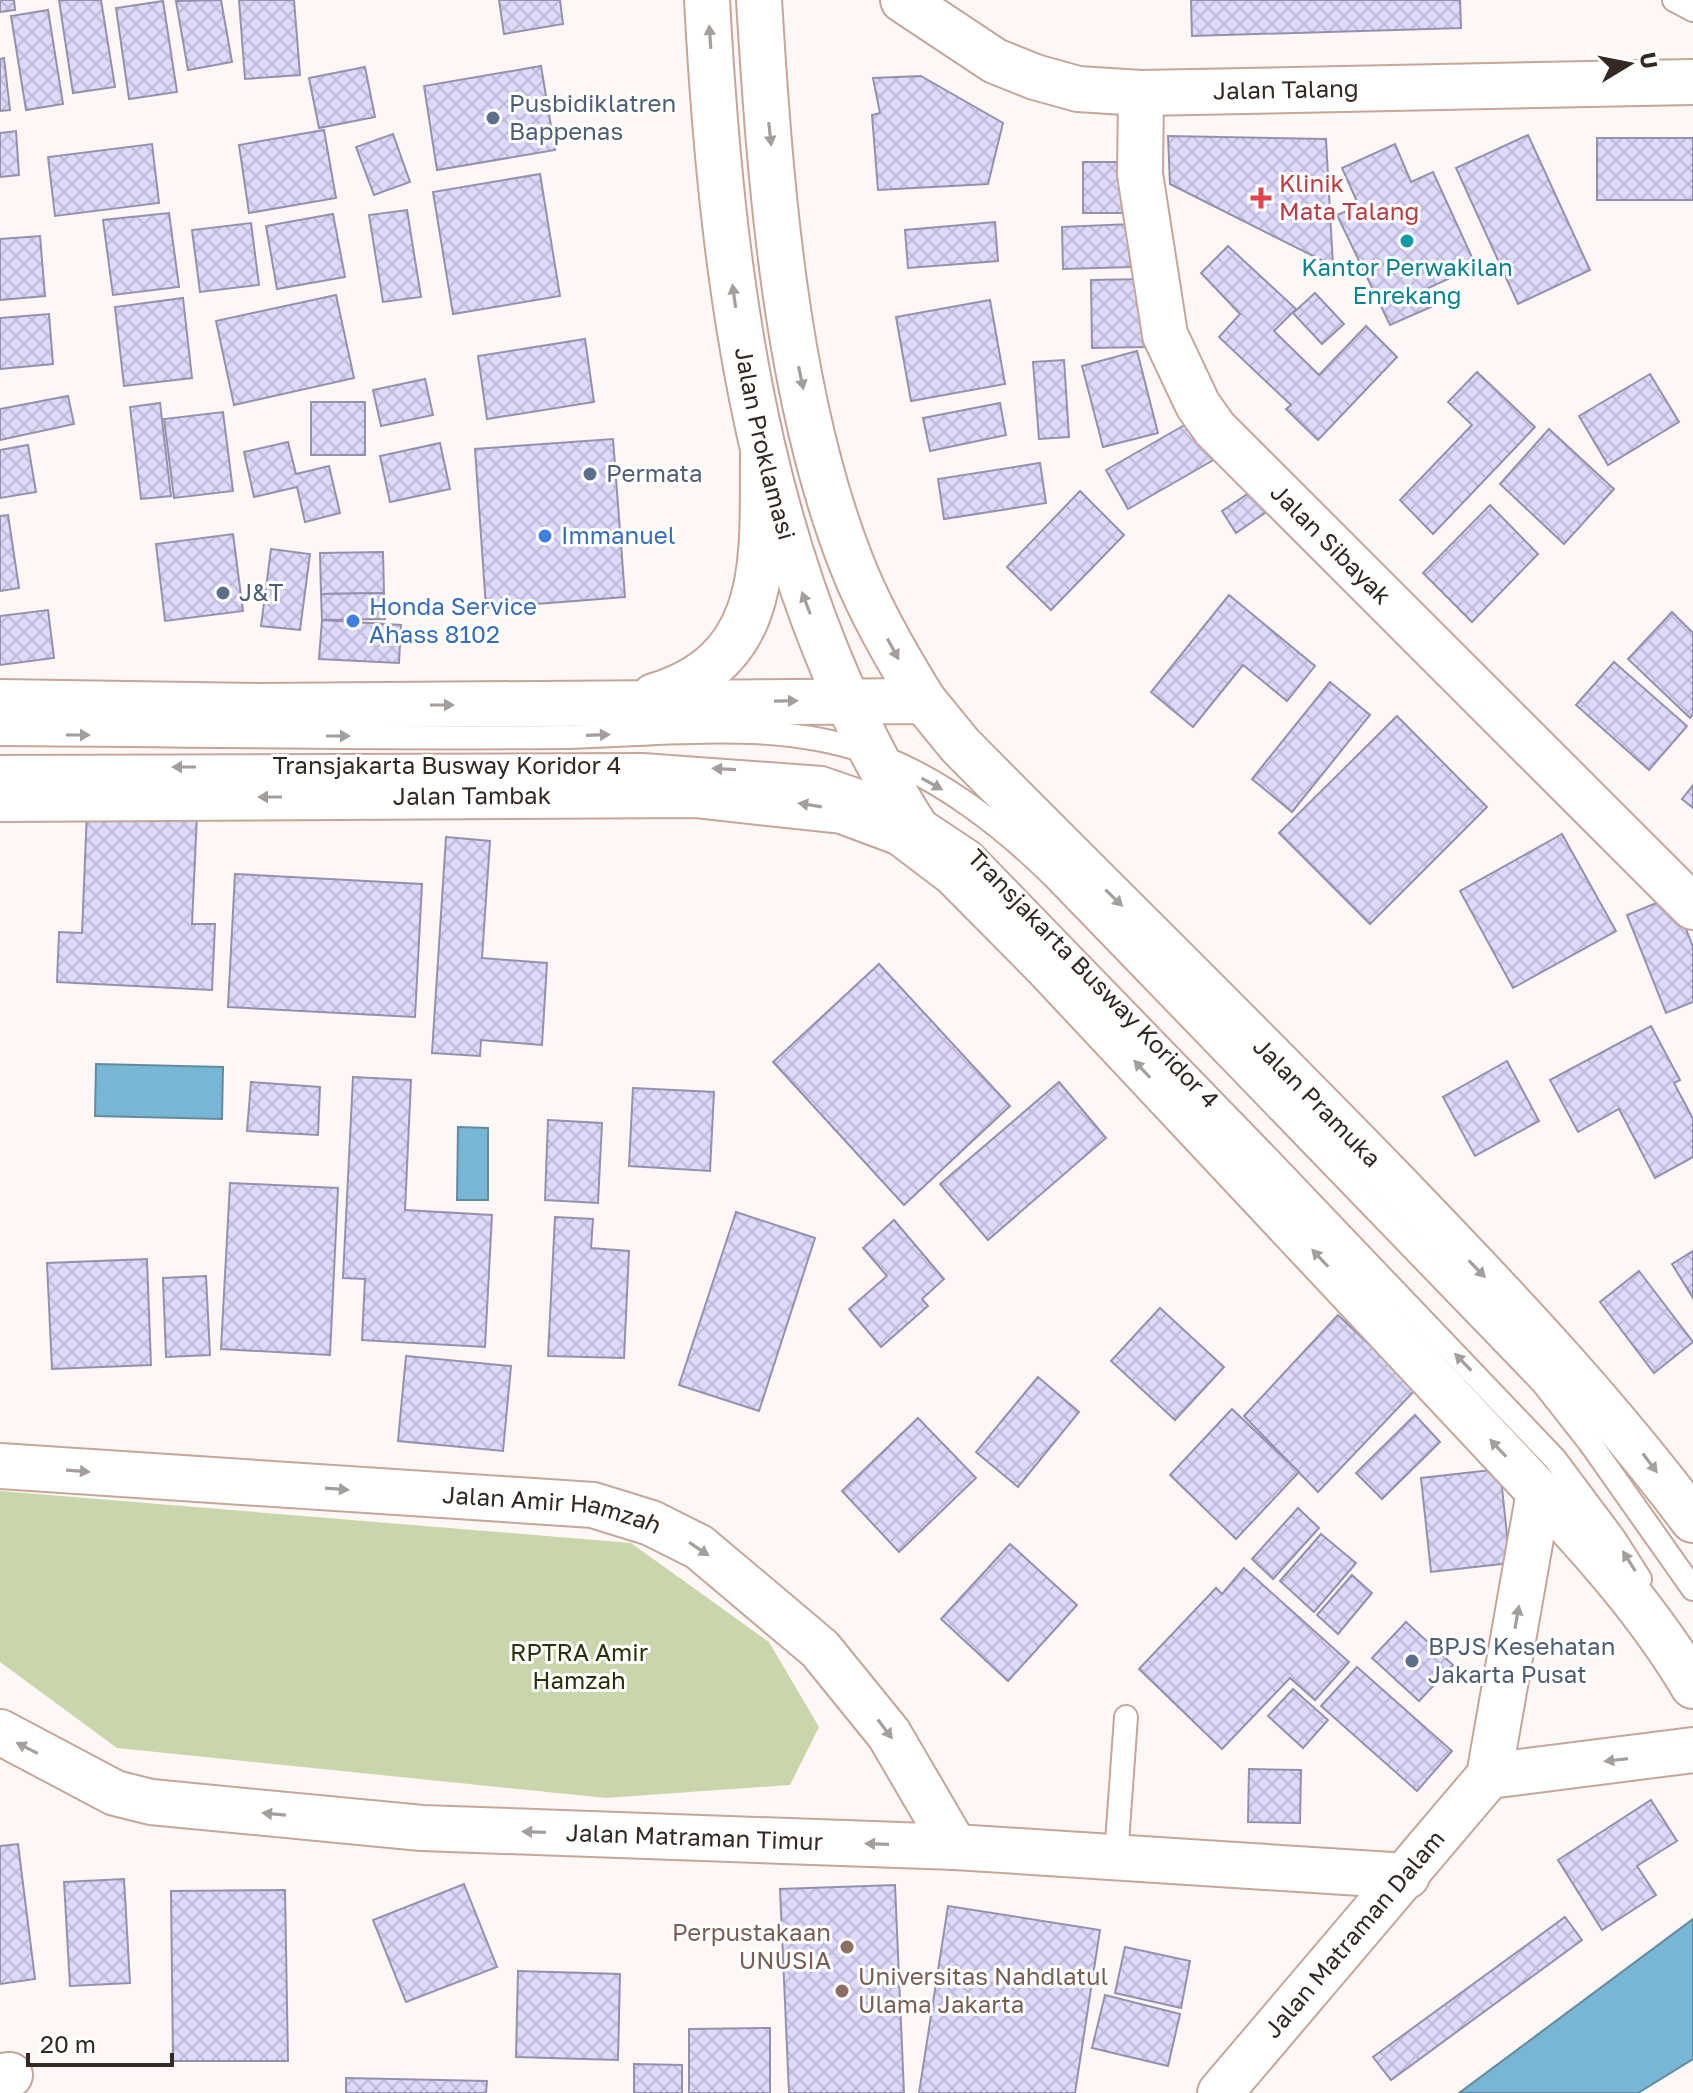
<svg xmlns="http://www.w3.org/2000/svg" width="1693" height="2093" viewBox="0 0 1693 2093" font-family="'Golos Text',sans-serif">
  <defs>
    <pattern id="building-cross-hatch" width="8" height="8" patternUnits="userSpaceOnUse" patternTransform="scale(2)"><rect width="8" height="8" fill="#ddd9fb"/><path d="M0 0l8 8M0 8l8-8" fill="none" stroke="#bebad7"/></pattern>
  </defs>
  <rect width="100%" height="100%" fill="#fef7f5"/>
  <polygon fill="#c9d6ab" points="0,1491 631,1543 769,1642 819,1727 790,1785 606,1798 117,1748 0,1662"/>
  <g fill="#77b6d4" stroke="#638b9f" stroke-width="2">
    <polygon points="96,1064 223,1067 222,1119 95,1116"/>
    <polygon points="458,1127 488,1128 488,1200 457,1200"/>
    <polygon points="1693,1919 1693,2059 1638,2093 1459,2093"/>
  </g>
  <g fill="url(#building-cross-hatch)" stroke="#9591ad" stroke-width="2">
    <polygon points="0,0 14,0 15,10 0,12"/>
    <polygon points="59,0 101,0 115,87 73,93"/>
    <polygon points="221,0 232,62 188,70 176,1"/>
    <polygon points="239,0 294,0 300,75 245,79"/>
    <polygon points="499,0 560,0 563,24 504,34"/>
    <polygon points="1191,0 1460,0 1461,28 1192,36"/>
    <polygon points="163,1 177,92 129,99 116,8"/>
    <polygon points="48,10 63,104 26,110 11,16"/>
    <polygon points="4,58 10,110 0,111 0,59"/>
    <polygon points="541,66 555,150 437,170 424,86"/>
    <polygon points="365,67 375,117 319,128 309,78"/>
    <polygon points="921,76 1003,123 988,184 878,190 872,115 880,113 873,78"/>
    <polygon points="324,130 336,198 249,213 239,145"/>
    <polygon points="16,131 19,175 0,177 0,133"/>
    <polygon points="393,134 410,182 374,195 356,147"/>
    <polygon points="1528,135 1590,270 1518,304 1456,168"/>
    <polygon points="1168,136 1326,139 1333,266 1170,184"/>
    <rect x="1597" y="138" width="96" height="62"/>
    <polygon points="152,144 159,203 55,216 48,157"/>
    <polygon points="1395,144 1411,182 1433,172 1476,266 1424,290 1431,307 1390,325 1337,215 1359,206 1342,168"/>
    <rect x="1083" y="162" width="43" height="51"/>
    <polygon points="540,174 560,296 453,314 433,192"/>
    <polygon points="407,210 421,297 383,302 369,215"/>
    <polygon points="169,213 179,287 113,295 103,220"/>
    <polygon points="333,214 345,277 277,289 266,226"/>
    <polygon points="995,222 998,261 908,268 905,230"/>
    <polygon points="251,223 259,285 200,292 192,230"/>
    <polygon points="1131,224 1133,267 1063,269 1062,227"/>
    <polygon points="40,236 45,296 0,300 0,239"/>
    <polygon points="1228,246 1296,309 1274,331 1319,375 1366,326 1397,357 1318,440 1286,409 1291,405 1219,337 1240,314 1201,273"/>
    <polygon points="1146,279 1147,347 1092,348 1091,280"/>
    <polygon points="1315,293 1344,324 1322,344 1293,313"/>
    <polygon points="336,295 354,378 234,405 216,321"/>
    <polygon points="183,298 192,378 124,386 115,307"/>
    <polygon points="990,300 1005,384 911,401 896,317"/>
    <polygon points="49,314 53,364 0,369 0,318"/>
    <polygon points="585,339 594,402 487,419 478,356"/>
    <polygon points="1137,351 1158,433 1103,447 1082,366"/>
    <polygon points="1064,360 1069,437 1039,439 1033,362"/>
    <polygon points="1477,372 1535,427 1433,534 1400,500 1472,425 1448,402"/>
    <polygon points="1650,374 1679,422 1608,465 1579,416"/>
    <polygon points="425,379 433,415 381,426 373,390"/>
    <polygon points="68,396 74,424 0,440 0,409"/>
    <rect x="311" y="402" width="54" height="53"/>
    <polygon points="160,403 171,496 141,499 130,407"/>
    <polygon points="1000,403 1006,435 930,451 923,418"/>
    <polygon points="223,412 233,491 174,498 164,419"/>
    <polygon points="1195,419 1217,458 1128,509 1106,470"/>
    <polygon points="1549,429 1614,489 1564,544 1500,484"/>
    <polygon points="613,439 625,597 486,608 475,449"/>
    <polygon points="288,442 296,474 329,466 340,513 305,522 297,487 254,497 244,452"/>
    <polygon points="440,443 450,489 390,502 380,456"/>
    <polygon points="28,445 36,492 0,498 0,450"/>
    <polygon points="1040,463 1046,503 944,519 938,479"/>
    <polygon points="1258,487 1272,508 1236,533 1222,511"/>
    <polygon points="1080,491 1124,535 1051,610 1007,567"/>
    <polygon points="1490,505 1538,554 1472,622 1423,573"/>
    <polygon points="8,515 19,588 0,591 0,516"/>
    <polygon points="233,534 243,611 165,621 156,544"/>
    <polygon points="271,549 310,554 300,630 261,626"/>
    <polygon points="383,552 384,593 321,594 320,553"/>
    <polygon points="384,593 385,619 322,620 321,594"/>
    <polygon points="1229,595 1315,666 1287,701 1243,665 1193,727 1151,692"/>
    <polygon points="48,610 54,658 0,665 0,616"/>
    <polygon points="1672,612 1693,633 1693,714 1690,718 1628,659"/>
    <polygon points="322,620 401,625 399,663 319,659"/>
    <polygon points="1614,662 1687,726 1649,770 1576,705"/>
    <polygon points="1330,682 1370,715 1292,812 1252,779"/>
    <polygon points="1397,716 1487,807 1370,924 1279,833"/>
    <polygon points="1693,785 1693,808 1682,799"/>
    <polygon points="87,810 197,815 192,924 215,924 212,990 57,982 59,932 82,933"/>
    <polygon points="1562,834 1616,931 1513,988 1460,891"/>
    <polygon points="446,837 490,841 482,958 547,963 542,1045 481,1040 480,1056 432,1053"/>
    <polygon points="235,874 422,884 415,1017 228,1007"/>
    <polygon points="1673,896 1693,947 1693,1002 1666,1013 1627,915"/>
    <polygon points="879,964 1010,1106 904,1205 773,1062"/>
    <polygon points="1651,1026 1680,1080 1674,1083 1693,1119 1693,1157 1655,1178 1619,1109 1578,1132 1550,1080"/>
    <polygon points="1507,1061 1539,1121 1475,1156 1443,1097"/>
    <polygon points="353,1077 411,1080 405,1210 492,1215 485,1347 362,1340 365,1279 343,1278"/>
    <polygon points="251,1082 320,1087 318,1135 247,1131"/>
    <polygon points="1059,1082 1106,1138 988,1240 940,1184"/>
    <polygon points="633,1088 714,1092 710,1171 629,1166"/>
    <polygon points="548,1120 602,1123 598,1203 545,1200"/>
    <polygon points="230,1183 338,1188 330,1355 221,1349"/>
    <polygon points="736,1212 815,1238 759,1411 679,1385"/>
    <polygon points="555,1217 593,1219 591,1248 629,1251 624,1358 548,1356"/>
    <polygon points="894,1220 944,1279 922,1299 928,1306 881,1347 849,1309 887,1276 863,1248"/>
    <polygon points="1693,1251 1693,1298 1672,1264"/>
    <polygon points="147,1259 151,1365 52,1369 47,1263"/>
    <polygon points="1639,1271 1693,1342 1654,1373 1600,1302"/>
    <polygon points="206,1276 210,1355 166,1357 163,1278"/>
    <polygon points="1160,1308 1224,1367 1175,1420 1111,1361"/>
    <polygon points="1338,1315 1416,1389 1318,1492 1244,1416"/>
    <polygon points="406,1356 511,1366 503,1451 398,1441"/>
    <polygon points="1038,1377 1079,1412 1018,1487 976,1452"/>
    <polygon points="1232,1409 1299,1472 1236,1539 1170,1475"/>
    <polygon points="1415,1415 1440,1442 1382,1499 1356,1473"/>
    <polygon points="918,1418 976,1478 899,1552 842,1491"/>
    <polygon points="1500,1469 1510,1563 1431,1572 1421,1478"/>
    <polygon points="1298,1508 1319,1528 1273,1579 1252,1559"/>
    <polygon points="1321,1534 1356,1563 1314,1612 1280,1581"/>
    <polygon points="1010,1544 1077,1605 1008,1681 941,1619"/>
    <polygon points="1244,1568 1349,1662 1315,1700 1290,1678 1222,1749 1139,1669 1216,1588 1222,1594"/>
    <polygon points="1352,1575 1372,1593 1338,1634 1317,1615"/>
    <polygon points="1406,1622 1453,1665 1419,1701 1372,1658"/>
    <polygon points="1357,1667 1452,1751 1417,1791 1321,1706"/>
    <polygon points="1293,1689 1328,1720 1303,1748 1268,1716"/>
    <polygon points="1249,1769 1301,1770 1300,1823 1248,1822"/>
    <polygon points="1651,1800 1677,1841 1637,1866 1656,1895 1602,1930 1558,1860"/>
    <polygon points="18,1844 35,1979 0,1984 0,1846"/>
    <polygon points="124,1879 130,1983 70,1986 64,1882"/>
    <polygon points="464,1884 497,1967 406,2002 373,1920"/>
    <polygon points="895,1885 904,2093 789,2093 780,1889"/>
    <polygon points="285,1890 288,2061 173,2061 171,1891"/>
    <polygon points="948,1906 1100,1930 1075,2093 919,2093"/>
    <polygon points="1565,1917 1582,1940 1391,2080 1373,2057"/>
    <polygon points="1125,1947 1190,1961 1181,2008 1115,1993"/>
    <polygon points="518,1971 620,1974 618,2060 516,2057"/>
    <polygon points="1105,1995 1180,2014 1168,2066 1092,2048"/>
    <polygon points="770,2028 770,2093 689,2093 689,2029"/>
    <polygon points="634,2064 682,2065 682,2093 634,2093"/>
    <polygon points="346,2078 487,2081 486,2093 346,2093"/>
  </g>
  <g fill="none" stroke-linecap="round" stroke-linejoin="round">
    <defs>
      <g id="lane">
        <polyline points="1674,0 1693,10"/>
        <path d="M0,734C187,735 374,739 562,737C665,735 773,718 873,754C940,777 1007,830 1056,879L1542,1382L1590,1443L1693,1589"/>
        <polyline points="0,767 643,765 822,778 900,805 972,853 1265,1155 1555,1459 1614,1538 1640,1579"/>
        <polyline points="1116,1857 1126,1717"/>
      </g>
      <g id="street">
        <path id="s1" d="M1141,93L1140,174L1165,335L1198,405L1215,429L1693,907"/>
        <path id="s2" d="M0,1466L593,1505L651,1523L699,1547L820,1649L889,1734L955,1847"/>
        <path id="s3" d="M0,1732L115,1793L151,1802L422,1828L955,1847L1407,1876"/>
        <polyline points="1489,1776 1693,1750"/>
        <polyline points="0,2076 10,2075"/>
        <path id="s4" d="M1220,2093L1489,1776L1539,1492"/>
      </g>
      <g id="secondary">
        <path id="s5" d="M707,0C723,298 762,601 933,854"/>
        <path d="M759,0C770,179 785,393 851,562C870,611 896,656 924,701"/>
        <path id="s6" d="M903,0L995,61L1035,77L1078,89L1141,93L1693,82"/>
      </g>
      <g id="primary">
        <path d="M654,696C773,660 762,558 763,455"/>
        <path id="s7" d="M0,702L261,706L924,701L960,745C1105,892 1253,1036 1396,1184C1500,1292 1603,1400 1693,1520"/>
        <path id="s8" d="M0,799L695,795L842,811L901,833L955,874L1047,967L1539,1492C1595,1552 1651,1615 1693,1686"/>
      </g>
    </defs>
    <use href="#lane" stroke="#c5a69a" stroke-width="26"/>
    <use href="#street" stroke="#c5a69a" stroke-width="48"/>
    <use href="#secondary" stroke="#c5a69a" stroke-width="48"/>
    <use href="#primary" stroke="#c5a69a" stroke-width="48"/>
    <use href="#lane" stroke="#fff" stroke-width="22"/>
    <use href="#street" stroke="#fff" stroke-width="44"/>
    <use href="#secondary" stroke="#fff" stroke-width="44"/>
    <use href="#primary" stroke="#fff" stroke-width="44"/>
  </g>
  <defs><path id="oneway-solid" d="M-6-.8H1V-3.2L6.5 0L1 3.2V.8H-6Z" transform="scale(2)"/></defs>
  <g fill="#a49e9c">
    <use href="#oneway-solid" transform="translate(710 37) rotate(-94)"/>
    <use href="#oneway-solid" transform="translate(770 134) rotate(84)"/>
    <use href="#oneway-solid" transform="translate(734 296) rotate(-98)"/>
    <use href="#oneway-solid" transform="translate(801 378) rotate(78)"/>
    <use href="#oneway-solid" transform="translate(806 603) rotate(-111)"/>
    <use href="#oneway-solid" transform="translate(893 649) rotate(62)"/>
    <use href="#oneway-solid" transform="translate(786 701) rotate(-1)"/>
    <use href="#oneway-solid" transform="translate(442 705)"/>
    <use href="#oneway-solid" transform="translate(78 735)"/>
    <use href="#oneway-solid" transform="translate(598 735) rotate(-2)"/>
    <use href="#oneway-solid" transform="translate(338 736)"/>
    <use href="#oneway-solid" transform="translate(184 767) rotate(180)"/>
    <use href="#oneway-solid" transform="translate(724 769) rotate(-177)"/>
    <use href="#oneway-solid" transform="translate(932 784) rotate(29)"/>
    <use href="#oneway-solid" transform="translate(270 797) rotate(180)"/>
    <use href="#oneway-solid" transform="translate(810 805) rotate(-171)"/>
    <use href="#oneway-solid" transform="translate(1114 898) rotate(44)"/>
    <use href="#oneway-solid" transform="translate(1142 1069) rotate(-133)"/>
    <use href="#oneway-solid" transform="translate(1320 1258) rotate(-133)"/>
    <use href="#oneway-solid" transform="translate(1477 1269) rotate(46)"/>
    <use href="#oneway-solid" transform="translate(1463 1362) rotate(-134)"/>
    <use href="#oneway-solid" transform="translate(1498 1448) rotate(-133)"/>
    <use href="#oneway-solid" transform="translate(1650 1463) rotate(53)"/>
    <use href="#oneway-solid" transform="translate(78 1471) rotate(4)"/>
    <use href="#oneway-solid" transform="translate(337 1489) rotate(4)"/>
    <use href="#oneway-solid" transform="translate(699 1549) rotate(34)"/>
    <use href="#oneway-solid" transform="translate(1629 1561) rotate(-122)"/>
    <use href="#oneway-solid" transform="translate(1517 1617) rotate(-80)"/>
    <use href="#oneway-solid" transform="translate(885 1729) rotate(53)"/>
    <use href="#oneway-solid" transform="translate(27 1748) rotate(-153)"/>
    <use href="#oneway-solid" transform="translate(1616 1760) rotate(173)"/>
    <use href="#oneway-solid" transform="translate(274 1814) rotate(-175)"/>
    <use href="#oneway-solid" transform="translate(534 1832) rotate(-178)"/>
    <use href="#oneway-solid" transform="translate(877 1844) rotate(-178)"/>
  </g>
  <g fill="#5c6f8a" stroke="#fff" stroke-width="3">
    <circle cx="493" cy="118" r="8"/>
    <circle cx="590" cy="474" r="8"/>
    <circle cx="223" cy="593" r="8"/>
    <circle cx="1412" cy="1661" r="8"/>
  </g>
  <path fill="#e0444e" stroke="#fff" stroke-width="3" d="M1257 186h8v8h8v8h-8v8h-8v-8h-8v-8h8z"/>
  <circle fill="#0f9aa8" stroke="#fff" stroke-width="3" cx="1407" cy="241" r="8"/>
  <g fill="#3f7fe0" stroke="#fff" stroke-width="3">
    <circle cx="545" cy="536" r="8"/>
    <circle cx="353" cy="621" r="8"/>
  </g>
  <g fill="#8d6e63" stroke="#fff" stroke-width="3">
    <circle cx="847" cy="1947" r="8"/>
    <circle cx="842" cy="1991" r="8"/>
  </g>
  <g text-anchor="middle" stroke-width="6" stroke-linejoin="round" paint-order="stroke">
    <g font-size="24" fill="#342823" stroke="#fff">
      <text dy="8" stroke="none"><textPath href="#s6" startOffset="406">Jalan Talang</textPath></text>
      <text dy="8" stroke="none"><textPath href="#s5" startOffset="448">Jalan Proklamasi</textPath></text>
      <text dy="8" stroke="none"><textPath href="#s1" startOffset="514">Jalan Sibayak</textPath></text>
      <text x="447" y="774">Transjakarta Busway Koridor 4</text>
      <text dy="8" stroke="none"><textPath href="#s8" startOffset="472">Jalan Tambak</textPath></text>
      <text transform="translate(1093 979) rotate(46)" y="8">Transjakarta Busway Koridor 4</text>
      <text dy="8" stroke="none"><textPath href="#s7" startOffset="1486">Jalan Pramuka</textPath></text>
      <text dy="8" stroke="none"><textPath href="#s2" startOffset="554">Jalan Amir Hamzah</textPath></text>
      <text dy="8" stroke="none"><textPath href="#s3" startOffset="712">Jalan Matraman Timur</textPath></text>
      <text dy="8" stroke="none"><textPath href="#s4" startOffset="208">Jalan Matraman Dalam</textPath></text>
    </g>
    <g font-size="24" fill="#4e5e75" stroke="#fff" text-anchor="start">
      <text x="509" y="112">Pusbidiklatren<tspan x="509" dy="28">Bappenas</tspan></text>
      <text x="606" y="482">Permata</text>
      <text x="239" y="601">J&amp;T</text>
      <text x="1428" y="1655">BPJS Kesehatan<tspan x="1428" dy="28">Jakarta Pusat</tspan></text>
    </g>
    <g font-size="24" fill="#be3a42" stroke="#fff" text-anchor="start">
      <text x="1279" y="192">Klinik<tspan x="1279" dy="28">Mata Talang</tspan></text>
    </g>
    <g font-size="24" fill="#0d838f" stroke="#fff">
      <text x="1407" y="276">Kantor Perwakilan<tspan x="1407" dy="28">Enrekang</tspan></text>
    </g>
    <g font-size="24" fill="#366cbe" stroke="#fff" text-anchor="start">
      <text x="561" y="544">Immanuel</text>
      <text x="369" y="615">Honda Service<tspan x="369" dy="28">Ahass 8102</tspan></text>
    </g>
    <g font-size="24" fill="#2a3308" stroke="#fff">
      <text x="579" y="1661">RPTRA Amir<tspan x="579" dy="28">Hamzah</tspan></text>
    </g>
    <g font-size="24" fill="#785e54" stroke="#fff" text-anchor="end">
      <text x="831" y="1941">Perpustakaan<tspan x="831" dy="28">UNUSIA</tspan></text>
      <text x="858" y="1985" text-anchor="start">Universitas Nahdlatul<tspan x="858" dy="28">Ulama Jakarta</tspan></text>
    </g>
  </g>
  <g transform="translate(1629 64) rotate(80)" stroke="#ffffff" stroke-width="6" paint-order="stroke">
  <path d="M0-6L14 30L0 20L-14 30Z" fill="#342823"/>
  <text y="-12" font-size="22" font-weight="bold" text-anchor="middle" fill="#342823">U</text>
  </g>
  <path d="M28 2053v12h144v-12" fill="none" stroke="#342823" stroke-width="4"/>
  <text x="40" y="2053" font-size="24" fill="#342823" stroke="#ffffff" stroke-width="6" paint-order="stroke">20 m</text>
</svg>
